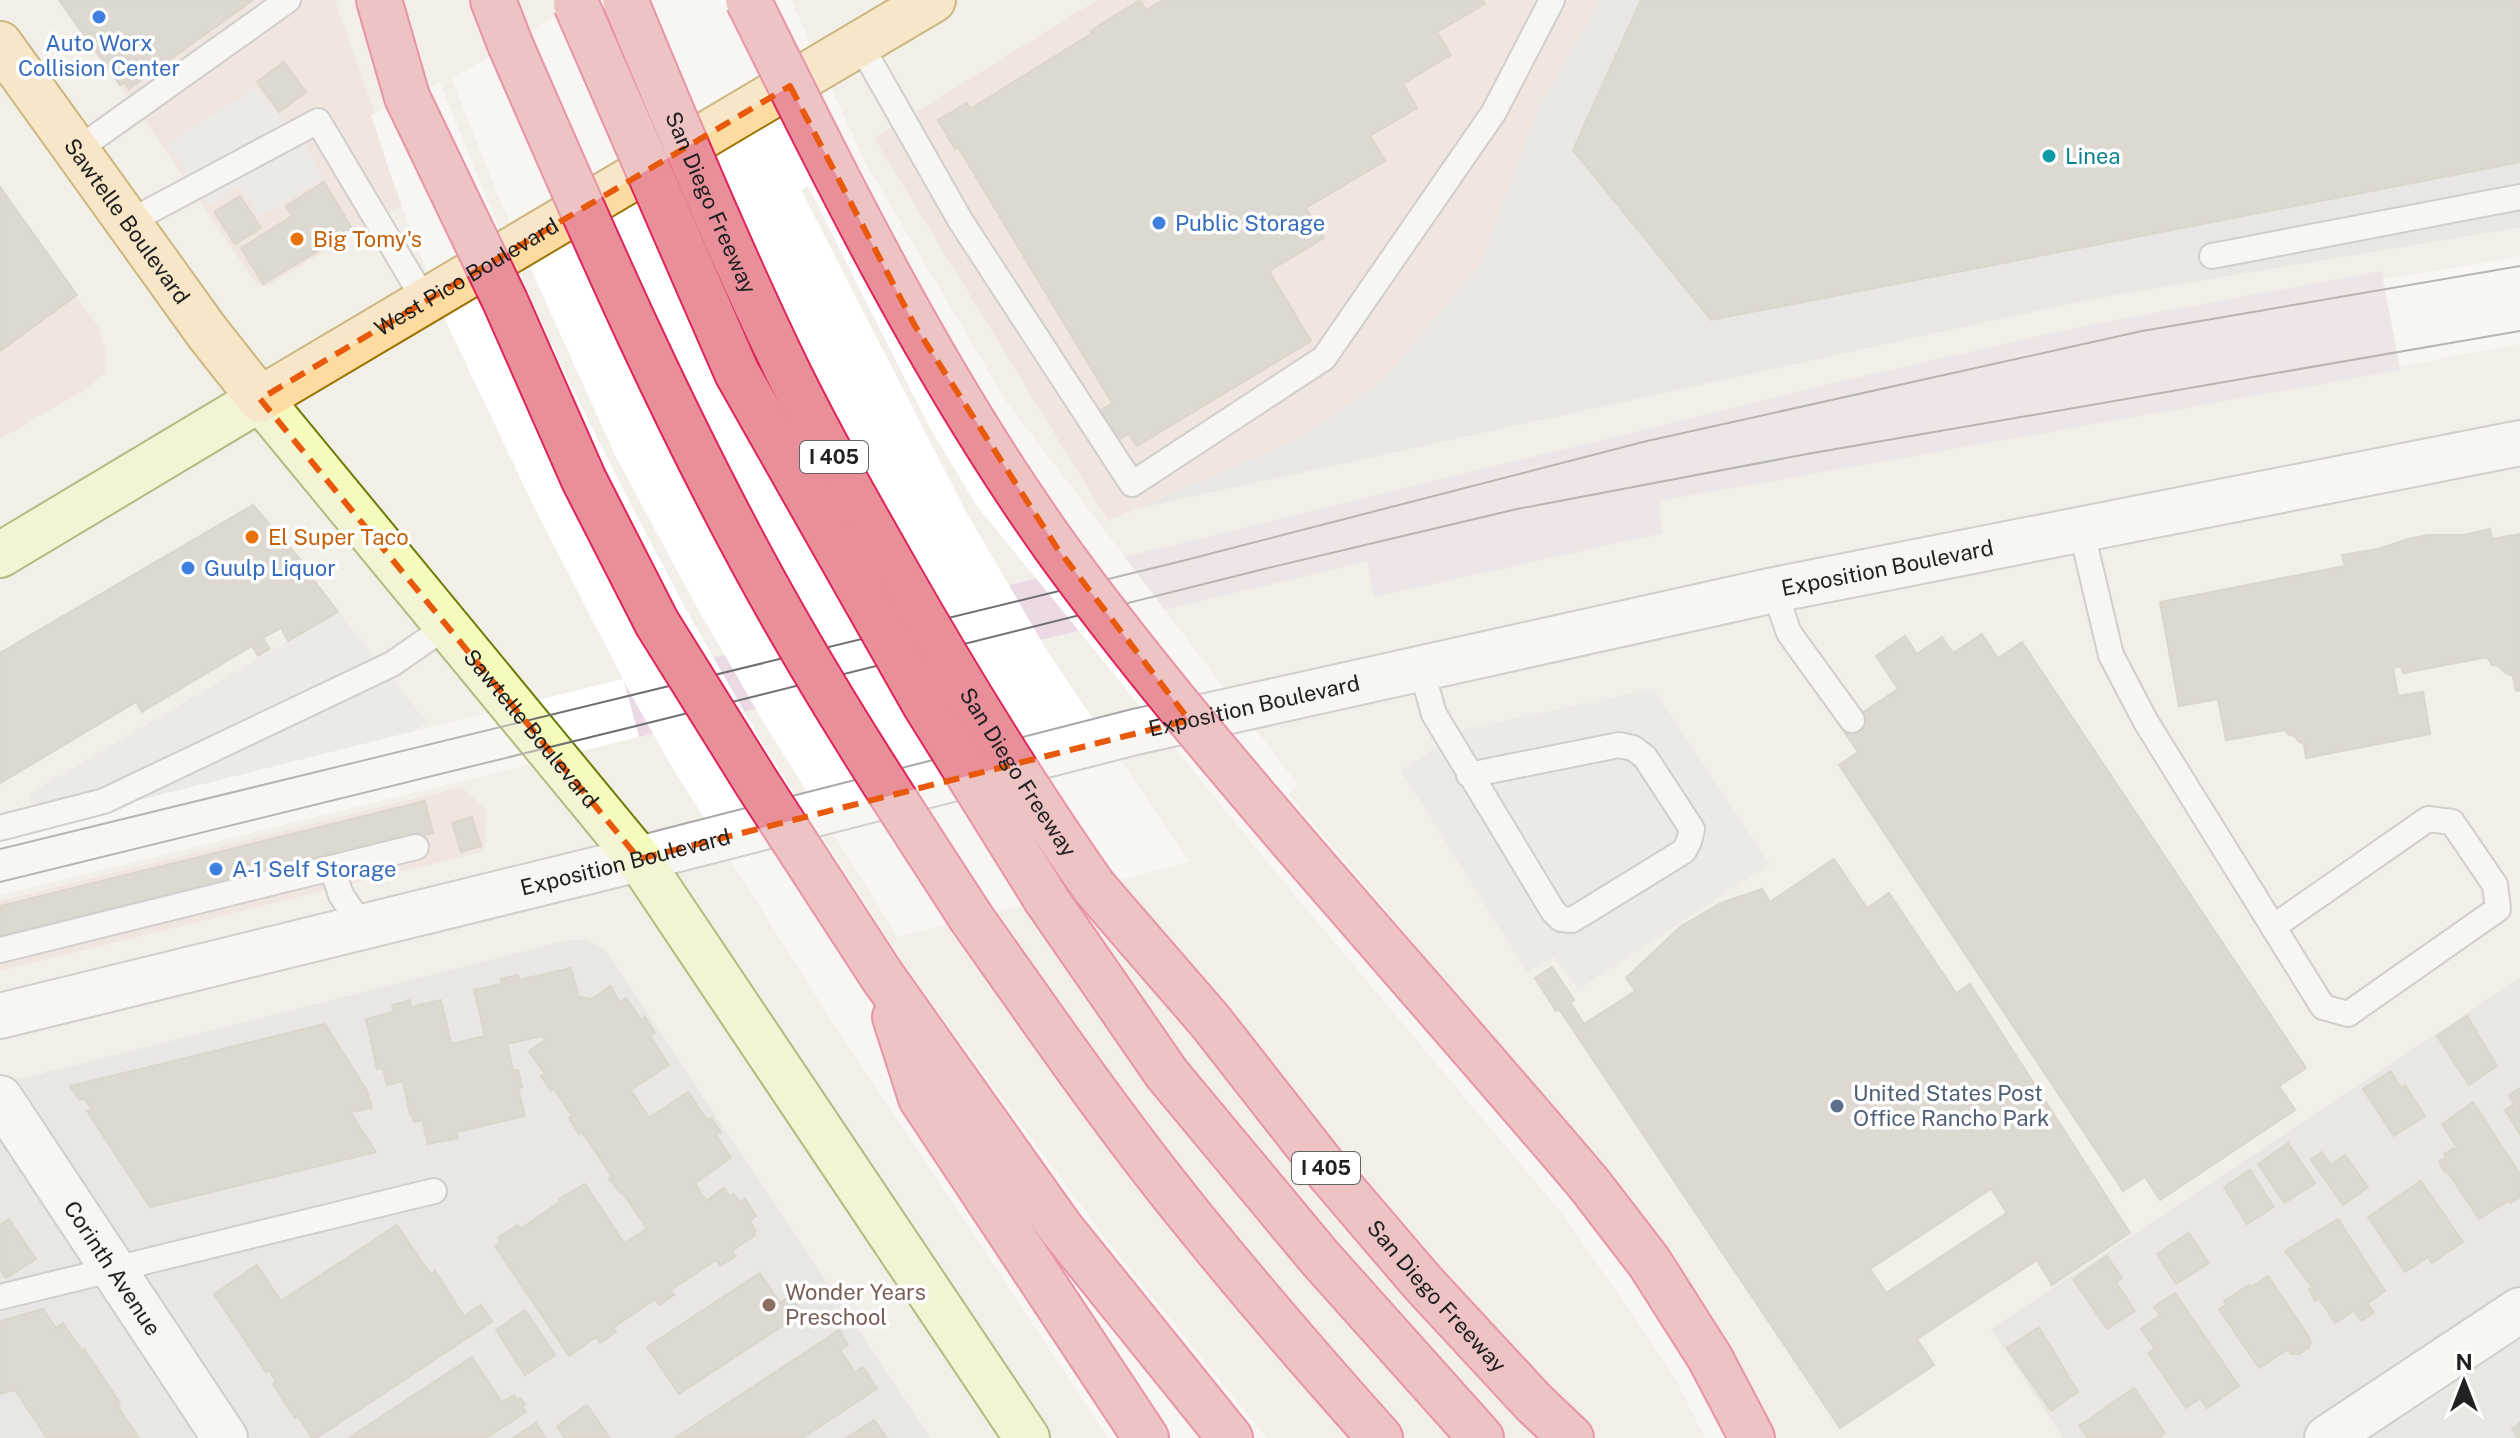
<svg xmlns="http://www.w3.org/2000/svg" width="2520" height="1438" viewBox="0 0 2520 1438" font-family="'Public Sans',sans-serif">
  <rect width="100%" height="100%" fill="#f1efe7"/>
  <g fill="#dfdede">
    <polygon points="1600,0 2520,0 2520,227 2082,301 1131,510 1298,439 1480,264 1538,108"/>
    <polygon points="569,940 587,940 605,950 930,1438 0,1438 0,1084"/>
    <polygon points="2520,978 2520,1438 2063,1438 1991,1329"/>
  </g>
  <g fill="#f2dad7">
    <polygon points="58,0 335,0 406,202 268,286 258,286 143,118"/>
    <polygon points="1097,0 1600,0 1538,108 1480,264 1383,380 1298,439 1108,521 874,138"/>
    <polygon points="0,192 99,328 106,351 105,372 89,387 0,439"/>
    <polygon points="462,787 487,811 484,851 0,971 0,901"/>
  </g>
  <polygon fill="#ebd9e6" points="2382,271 2400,370 1659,501 1662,533 1374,597 1367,561 639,737 622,680 1842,381 2079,327"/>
  <g fill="#e5e5e5">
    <polygon points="255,88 304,141 323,178 261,216 239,186 209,206 167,144"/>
    <polygon points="338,612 427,722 307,797 69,857 29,794"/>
    <polygon points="1653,689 1769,864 1578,990 1554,957 1527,972 1401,770 1466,729"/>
  </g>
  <g fill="#fff">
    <polygon points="583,0 791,0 865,162 1006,401 1298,785 1288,794 1610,1175 1727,1346 1773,1438 1705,1438 1673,1374 1565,1217 1278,875 977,506 930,428 808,186 801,190 965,510 1049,654 1190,862 898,937 764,723 694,602 615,455 498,196 452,79"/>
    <polygon points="440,83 498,226 561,365 619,482 688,613 764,746 909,972 1110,1245 1267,1438 1108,1438 821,1004 672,767 624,682 639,737 0,895 0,835 623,679 536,511 447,324 393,182 371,115"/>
    <polygon points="2520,256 2520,344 2400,366 2383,280"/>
  </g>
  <g fill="#c6beb6" stroke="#c4b7a9" stroke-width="2" fill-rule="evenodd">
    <polygon points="59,0 253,0 129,89 125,83 120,85"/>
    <polygon points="1140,0 1146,10 1163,0 1482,0 1485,4 1437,32 1451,55 1403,84 1417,108 1370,136 1385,161 1306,208 1324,238 1269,271 1311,341 1137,446 1129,434 1115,442 1097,413 1112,403 958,147 955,149 938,120 967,103 970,109 1092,33 1090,31"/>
    <polygon points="1641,0 2520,0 2520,162 1711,320 1573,150"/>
    <polygon points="284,62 306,92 279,112 257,82"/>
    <polygon points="324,182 353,230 263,284 241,248 292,216 286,206"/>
    <polygon points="0,187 77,295 0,351"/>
    <polygon points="240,196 261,228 235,244 214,212"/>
    <polygon points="253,505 306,566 301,569 306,577 309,574 338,612 288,641 281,628 263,638 270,649 258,656 252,646 142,712 136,702 0,783 0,653"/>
    <polygon points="2490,529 2492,539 2520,534 2520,690 2516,691 2513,676 2505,673 2499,666 2492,665 2487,657 2403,673 2401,666 2393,668 2398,696 2423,692 2430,734 2306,758 2304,744 2298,741 2295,736 2289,735 2285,730 2226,740 2218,699 2179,706 2160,602 2345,566 2342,555 2378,549 2408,539 2428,535 2464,535"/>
    <polygon points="1982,634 1998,658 2022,642 2306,1068 2279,1086 2295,1110 2160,1200 2145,1177 2123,1191 1839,765 1858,752 1841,727 1898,689 1876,656 1905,636 1917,654 1942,637 1953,653"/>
    <polygon points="425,801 433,833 0,940 0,906"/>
    <polygon points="472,817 481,846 461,852 452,823"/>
    <path d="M1834,859L1867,908L1889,893L1956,993L1970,984L2130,1233L2052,1285L2037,1260L1917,1339L1934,1365L1840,1428L1559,1009L1556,1011L1535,978L1552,967L1574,1000L1570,1002L1584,1024L1635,991L1626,978L1680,927L1721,903L1762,889L1770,902ZM1991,1189L2007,1213L1886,1293L1870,1269Z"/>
    <polygon points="571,968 579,997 592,999 610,986 620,1002 626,998 641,1020 645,1017 655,1033 650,1036 669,1065 631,1090 649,1118 688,1092 707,1120 711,1118 721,1132 716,1135 731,1158 695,1183 706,1201 724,1188 730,1197 734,1194 740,1202 745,1198 756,1216 750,1221 756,1231 754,1233 755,1235 732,1251 736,1256 720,1266 716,1260 671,1290 674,1295 659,1305 655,1299 613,1328 616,1332 600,1343 596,1337 569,1356 495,1246 501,1242 498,1238 518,1225 520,1229 561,1201 559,1199 585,1184 624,1243 647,1229 622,1192 620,1193 609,1178 612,1177 582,1132 579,1134 569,1118 572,1116 554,1089 551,1091 541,1076 545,1074 529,1051 545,1040 542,1036 507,1044 513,1070 518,1070 522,1087 518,1088 525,1116 456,1132 458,1138 428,1144 422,1120 414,1122 412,1114 410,1115 403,1081 387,1085 383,1068 377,1069 366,1019 394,1012 392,1005 410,1000 411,1007 441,1000 451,1044 485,1036 474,990 502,984 501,979 518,975 519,980"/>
    <polygon points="2467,1016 2497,1066 2469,1085 2437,1036"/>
    <polygon points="325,1024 366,1089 372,1108 350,1112 376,1152 150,1207 87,1111 92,1110 84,1098 80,1100 70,1086"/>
    <polygon points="2391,1071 2401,1088 2405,1085 2425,1116 2394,1136 2363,1089"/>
    <polygon points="2520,1088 2520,1134 2505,1110 2514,1104 2509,1095"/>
    <polygon points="2473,1102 2520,1174 2520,1197 2510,1203 2508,1201 2479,1219 2447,1171 2445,1172 2439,1162 2446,1157 2444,1154 2454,1148 2456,1150 2458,1149 2442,1124"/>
    <polygon points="2288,1143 2315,1183 2284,1203 2258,1164"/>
    <polygon points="2322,1152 2331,1165 2345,1155 2368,1187 2343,1205 2311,1160"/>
    <polygon points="2250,1170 2274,1207 2247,1224 2224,1187"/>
    <polygon points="2421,1181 2463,1242 2432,1263 2428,1257 2405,1272 2368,1217"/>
    <polygon points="9,1219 36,1259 6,1278 0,1270 0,1225"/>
    <polygon points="2338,1219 2385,1291 2368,1303 2374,1313 2361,1321 2354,1311 2335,1323 2319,1298 2315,1301 2309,1290 2313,1288 2285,1251"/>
    <polygon points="397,1225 431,1275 435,1271 464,1316 481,1305 492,1322 316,1438 312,1438 298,1416 295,1418 273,1384 276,1382 269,1370 266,1372 214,1294 257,1265 281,1301"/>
    <polygon points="2189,1233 2209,1263 2176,1284 2157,1254"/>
    <polygon points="2107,1256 2122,1278 2116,1282 2135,1311 2107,1329 2073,1279"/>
    <polygon points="760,1273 780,1303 791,1295 802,1313 679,1394 647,1347"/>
    <polygon points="2268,1276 2310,1338 2307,1340 2311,1341 2309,1347 2299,1354 2291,1354 2292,1350 2289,1352 2288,1349 2259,1368 2219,1309 2226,1305 2224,1301 2249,1285 2251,1287"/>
    <polygon points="2175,1293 2239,1386 2207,1408 2200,1398 2186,1408 2148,1353 2155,1349 2141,1329 2160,1315 2154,1307"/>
    <polygon points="43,1309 56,1328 63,1323 82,1351 84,1349 120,1403 117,1405 139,1438 47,1438 15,1390 0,1394 0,1321"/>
    <polygon points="525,1310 555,1355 525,1375 496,1330"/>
    <polygon points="2039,1327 2078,1392 2051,1411 2007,1348"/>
    <polygon points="839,1330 848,1345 840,1350 855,1372 863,1367 877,1389 802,1438 675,1438"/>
    <polygon points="472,1357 502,1402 514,1395 517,1400 521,1398 525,1405 522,1407 526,1412 486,1438 349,1438"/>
    <polygon points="2134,1388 2165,1433 2158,1438 2088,1438 2079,1426"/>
    <polygon points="587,1405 610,1438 565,1438 557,1426"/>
    <polygon points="874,1420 887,1438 846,1438"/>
    <polygon points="536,1423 546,1438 513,1438"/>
    <polygon points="2520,1423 2520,1438 2518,1438 2512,1429"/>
  </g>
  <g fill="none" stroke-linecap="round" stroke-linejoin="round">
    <defs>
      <g id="service">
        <polyline points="860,44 960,220 1132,484 1324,358 1494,112 1552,0"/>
        <polyline points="77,150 288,0"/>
        <polyline points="129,222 318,121 425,301"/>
        <polyline points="2212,256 2520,197"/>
        <polyline points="2081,529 2111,655 2146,722 2323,1007 2348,1014 2498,909 2495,885 2452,822 2428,819 2273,927"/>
        <polyline points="1774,590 1789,633 1852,720"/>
        <polyline points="1421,668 1434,714 1553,911 1561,919 1572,920 1684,851 1689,841 1692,829 1645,757 1633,748 1619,745 1469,775"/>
        <polyline points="0,828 104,801 392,664 447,626"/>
        <polyline points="332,868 341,895 363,927"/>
        <polyline points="0,950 416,847"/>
        <polyline points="0,1297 434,1191"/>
      </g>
      <g id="minor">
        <path id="s1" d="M0,1016L639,859L1135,732L1774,590L2520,443"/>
        <path id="s2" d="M0,1098L225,1438"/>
        <polyline points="2327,1438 2520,1310"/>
      </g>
      <g id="secondary">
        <path id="s3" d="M0,555L260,399L639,859L1027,1438"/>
      </g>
      <g id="primary">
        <path id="s4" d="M0,44L207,332L260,399L933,0"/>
      </g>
      <g id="motorway">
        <polyline points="379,0 407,97"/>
        <polyline points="493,0 510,44"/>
        <path id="s5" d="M1094,887L1210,1021L1329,1173L1422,1282L1534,1403L1571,1438"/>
        <polyline points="1046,899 1167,1074 1320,1258 1481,1438"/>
        <path d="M972,919C1042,1018 1111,1118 1187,1212C1249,1289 1314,1364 1380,1438"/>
        <polyline points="882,976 1060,1227 1230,1438"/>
        <polyline points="895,1017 921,1098 1146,1438"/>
        <polyline points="1589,1184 1649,1262 1710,1358 1752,1438"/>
      </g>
    </defs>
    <use href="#service" stroke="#a8a8a8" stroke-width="28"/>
    <use href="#minor" stroke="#a8a8a8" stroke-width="48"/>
    <use href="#secondary" stroke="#687d03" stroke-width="48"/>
    <use href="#primary" stroke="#9e7400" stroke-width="48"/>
    <use href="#motorway" stroke="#df2559" stroke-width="48"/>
    <use href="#service" stroke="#fff" stroke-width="24"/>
    <use href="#minor" stroke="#fff" stroke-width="44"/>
    <use href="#secondary" stroke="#f4fbbc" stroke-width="44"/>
    <use href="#primary" stroke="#fedba0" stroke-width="44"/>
    <use href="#motorway" stroke="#e98f9a" stroke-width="44"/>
    <g stroke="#6f6f6f" stroke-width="2">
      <polyline points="0,849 1182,561 1647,441 2142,331 2520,266"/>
      <polyline points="0,882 636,726 1268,568 1517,509 1807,454 2520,331"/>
    </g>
    <defs>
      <g id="motorway-bridge">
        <path id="s6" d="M625,0C677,125 729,250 788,372C821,439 858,504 895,569C957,678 1022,784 1094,887"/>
        <path d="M748,0C841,188 934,377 1057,549C1133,654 1217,753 1301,851C1397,962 1494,1072 1589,1184"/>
        <polyline points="576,4 737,373 924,703 1046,899"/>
        <path d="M510,44C594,237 679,433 783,616C842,720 907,819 972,919"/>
        <polyline points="407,97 505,301 584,480 657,623 758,785 882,976"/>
      </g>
    </defs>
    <use href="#motorway-bridge" stroke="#df2559" stroke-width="48" stroke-linecap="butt"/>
    <use href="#motorway-bridge" stroke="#e98f9a" stroke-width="44"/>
  </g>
  <path d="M0 0H2520V1438H0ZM790,86L915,326L1057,548L1189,720L639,859L260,399Z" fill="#f1efe7" fill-opacity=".55" fill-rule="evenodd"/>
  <path fill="none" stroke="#e8590c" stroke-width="6" stroke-dasharray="16 10" stroke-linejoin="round" d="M790,86L915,326L1057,548L1189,720L639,859L260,399Z"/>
  <g fill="#3f7fe0" stroke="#fff" stroke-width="3">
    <circle cx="99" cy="17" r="8"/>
    <circle cx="1159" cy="223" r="8"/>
    <circle cx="188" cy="568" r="8"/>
    <circle cx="216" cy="869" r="8"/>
  </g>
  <circle fill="#0f9aa8" stroke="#fff" stroke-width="3" cx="2049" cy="156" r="8"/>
  <g fill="#e8710a" stroke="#fff" stroke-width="3">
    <circle cx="297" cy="239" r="8"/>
    <circle cx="252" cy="537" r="8"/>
  </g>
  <circle fill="#5c6f8a" stroke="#fff" stroke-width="3" cx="1837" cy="1106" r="8"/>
  <circle fill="#8d6e63" stroke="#fff" stroke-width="3" cx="769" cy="1305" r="8"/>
  <g text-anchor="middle" stroke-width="7" stroke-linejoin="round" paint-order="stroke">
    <g fill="#fff" stroke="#646464" stroke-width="2">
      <rect x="800" y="441" width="68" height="32" rx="6"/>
      <rect x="1292" y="1152" width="68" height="32" rx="6"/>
    </g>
    <g font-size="20" font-weight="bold" fill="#212121">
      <text x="834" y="464">I 405</text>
      <text x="1326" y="1175">I 405</text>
    </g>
    <g font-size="22" fill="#366cbe" stroke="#fff" text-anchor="start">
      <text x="99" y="51" text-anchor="middle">Auto Worx<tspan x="99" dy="25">Collision Center</tspan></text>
      <text x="1175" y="231">Public Storage</text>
      <text x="204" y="576">Guulp Liquor</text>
      <text x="232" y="877">A-1 Self Storage</text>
    </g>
    <g font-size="22" fill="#0d838f" stroke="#fff" text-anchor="start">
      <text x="2065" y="164">Linea</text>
    </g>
    <g font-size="22" fill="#212121" stroke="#fff">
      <text dy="8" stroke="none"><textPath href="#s6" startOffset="220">San Diego Freeway</textPath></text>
      <text dy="8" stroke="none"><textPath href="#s4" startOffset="218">Sawtelle Boulevard</textPath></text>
      <text dy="8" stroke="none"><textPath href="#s4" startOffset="680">West Pico Boulevard</textPath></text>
      <text dy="8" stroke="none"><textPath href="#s1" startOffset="1940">Exposition Boulevard</textPath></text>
      <text dy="8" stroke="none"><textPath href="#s1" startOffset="1292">Exposition Boulevard</textPath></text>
      <text dy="8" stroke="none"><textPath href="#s3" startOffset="730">Sawtelle Boulevard</textPath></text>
      <text dy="8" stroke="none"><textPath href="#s6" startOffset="868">San Diego Freeway</textPath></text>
      <text dy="8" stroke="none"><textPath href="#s1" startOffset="644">Exposition Boulevard</textPath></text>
      <text dy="8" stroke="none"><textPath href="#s2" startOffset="204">Corinth Avenue</textPath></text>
      <text dy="8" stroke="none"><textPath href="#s5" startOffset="534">San Diego Freeway</textPath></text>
    </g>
    <g font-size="22" fill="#c56008" stroke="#fff" text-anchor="start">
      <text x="313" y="247">Big Tomy's</text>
      <text x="268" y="545">El Super Taco</text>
    </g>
    <g font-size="22" fill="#4e5e75" stroke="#fff" text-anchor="start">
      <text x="1853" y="1101">United States Post<tspan x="1853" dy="25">Office Rancho Park</tspan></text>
    </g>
    <g font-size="22" fill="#785e54" stroke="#fff" text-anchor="start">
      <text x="785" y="1300">Wonder Years<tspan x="785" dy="25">Preschool</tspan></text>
    </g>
  </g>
  <g transform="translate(2464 1382)" stroke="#ffffff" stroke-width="6" paint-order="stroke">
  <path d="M0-6L14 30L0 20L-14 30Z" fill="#212121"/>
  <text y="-12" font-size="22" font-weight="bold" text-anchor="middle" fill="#212121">N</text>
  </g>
</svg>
